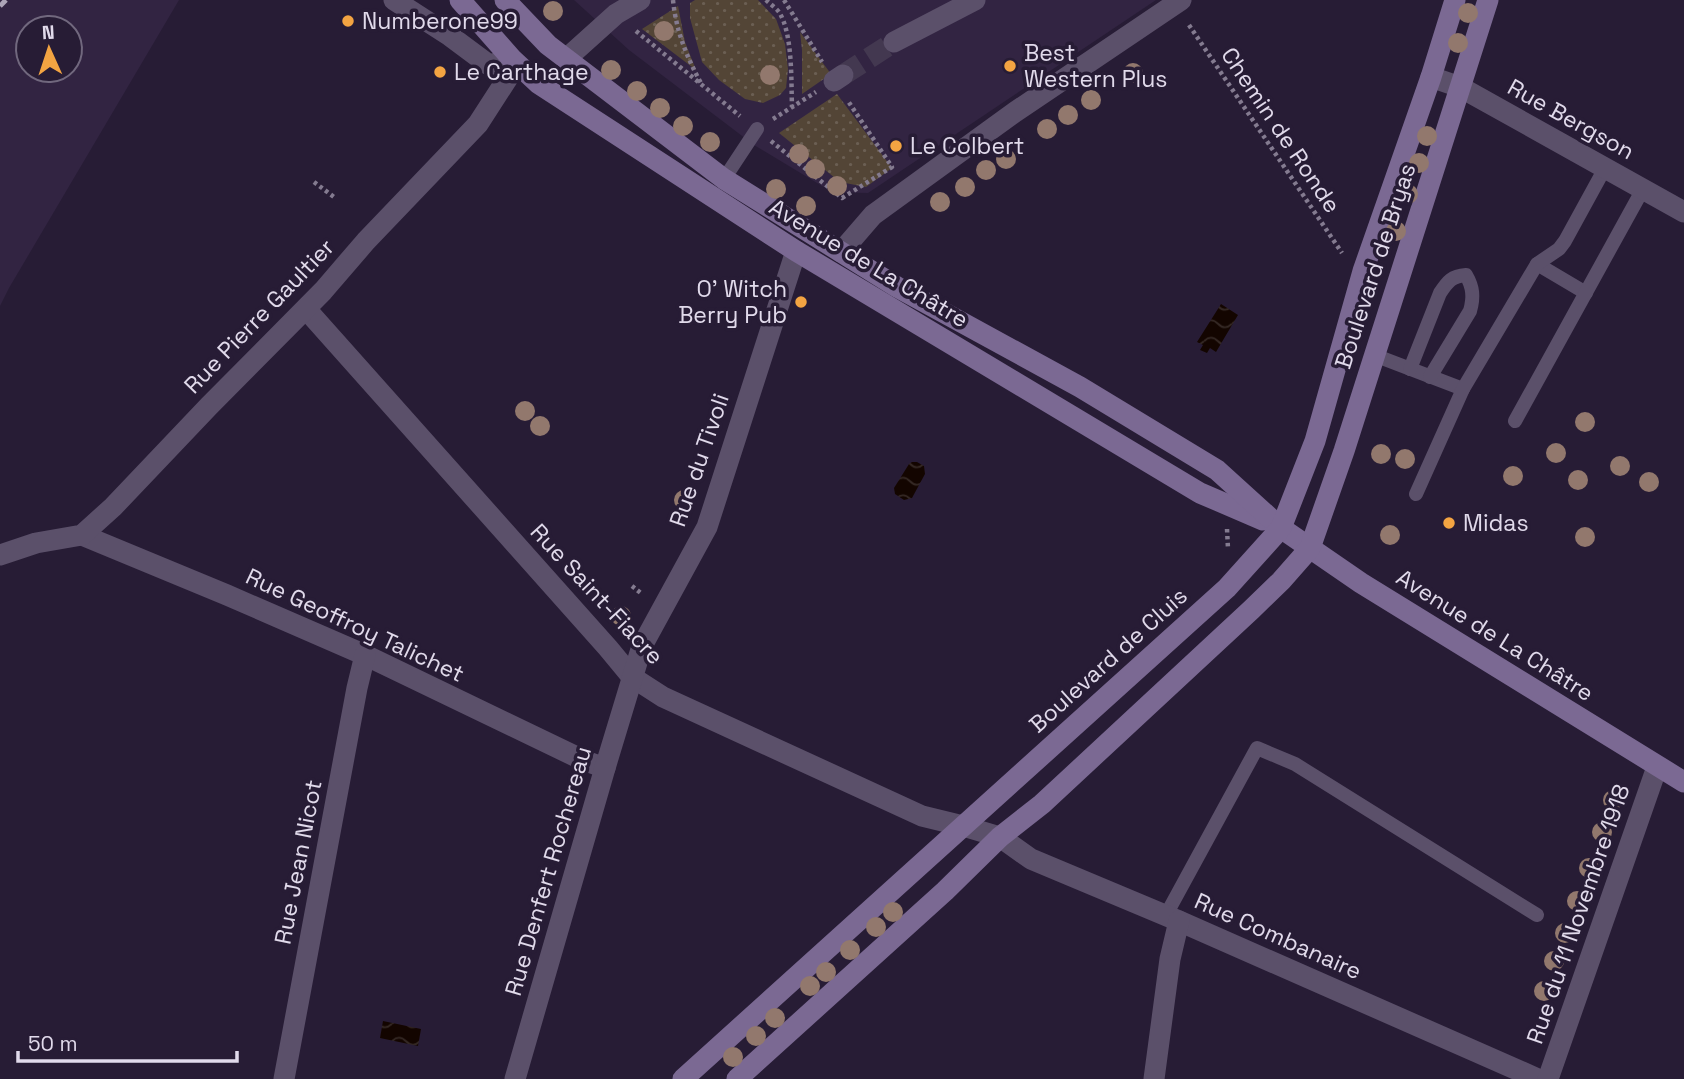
<svg xmlns="http://www.w3.org/2000/svg" width="1684" height="1079" viewBox="0 0 1684 1079" font-family="'Space Grotesk',sans-serif">
  <defs>
    <pattern id="green-dots" width="8" height="8" patternUnits="userSpaceOnUse" patternTransform="scale(1.75)"><rect width="8" height="8" fill="#534536"/><path d="M2 2h.1M6 6h.1" fill="none" stroke="#6b5f53" stroke-width="1.8" stroke-linecap="round"/></pattern>
    <pattern id="water-waves" width="16" height="10" patternUnits="userSpaceOnUse" patternTransform="scale(1.75)"><rect width="16" height="10" fill="#130500"/><path d="M0 5q4-4 8 0t8 0" fill="none" stroke="#352925"/></pattern>
  </defs>
  <rect width="100%" height="100%" fill="#271c35"/>
  <g fill="#322442" fill-rule="evenodd">
    <path d="M0,0H179L9,288L0,306ZM70,28V70H28V28Z"/>
    <polygon points="574,0 1156,0 868,193 832,192 754,145 629,50"/>
  </g>
  <g fill="url(#green-dots)">
    <polygon points="695,0 758,0 776,19 785,44 788,69 786,88 780,95 763,103 745,99 719,80 702,62 690,18 690,3"/>
    <polygon points="678,6 685,42 696,70 642,29"/>
    <polygon points="800,32 831,74 802,94 802,50"/>
    <polygon points="837,94 892,168 866,187 840,182 779,133"/>
  </g>
  <g fill="url(#water-waves)">
    <polygon points="1221,304 1238,315 1216,352 1210,348 1207,353 1200,350 1203,345 1197,342"/>
    <polygon points="912,462 917,462 924,466 925,474 912,498 904,500 895,494 894,488 909,464"/>
    <polygon points="383,1021 421,1029 418,1046 380,1038"/>
  </g>
  <g fill="none" stroke-linecap="round" stroke-linejoin="round">
    <polyline stroke="#433850" stroke-width="21" stroke-dasharray="21 10" stroke-linecap="butt" points="843,75 894,42"/>
    <g stroke="#847b90" stroke-width="4.5" stroke-dasharray="3.5 3.5" stroke-linecap="butt">
      <path d="M673,0C676,31 687,58 702,85"/>
      <path d="M766,0C770,4 776,8 779,12C793,34 791,81 792,107"/>
      <polyline points="784,0 822,62"/>
      <polyline points="1189,25 1342,253"/>
      <polyline points="636,31 740,116"/>
      <polyline points="773,119 816,92"/>
      <polyline points="771,141 842,198 892,167 848,101"/>
      <polyline points="314,182 334,197"/>
      <polyline points="1227,529 1228,549"/>
      <polyline points="632,586 642,594"/>
    </g>
    <g stroke="#5b506a" stroke-width="14">
      <polyline points="724,179 757,129"/>
      <polyline points="1537,264 1586,293"/>
      <polyline points="1374,355 1463,389"/>
      <path d="M1410,369L1440,293C1448,281 1452,276 1466,275C1473,287 1474,297 1470,311L1430,377"/>
      <polyline points="1515,421 1643,189"/>
      <polyline points="1416,494 1463,389 1537,264 1559,249 1565,241 1605,168"/>
      <polyline points="1166,915 1257,748 1295,764 1537,915"/>
    </g>
    <g stroke="#5b506a" stroke-width="21">
      <polyline points="894,42 975,0"/>
      <polyline points="566,59 616,14 640,0"/>
      <polyline points="1431,77 1460,87 1684,212"/>
      <polyline points="834,81 843,75"/>
      <polyline points="841,252 873,215 1015,112 1181,0"/>
      <polyline points="306,309 608,648 632,677 663,697 922,816 963,826 1000,837 1031,859 1179,921 1538,1079"/>
      <polyline points="82,535 227,595 365,655 583,760 605,768"/>
      <polyline points="0,555 36,543 82,535 113,507 209,406 323,291 366,241 478,124 509,76 512,59 489,65 450,36 394,0"/>
      <polyline points="284,1079 357,688 365,655"/>
      <polyline points="515,1079 605,768 642,646 707,527 796,251"/>
      <polyline points="1154,1079 1170,959 1179,921"/>
      <polyline points="1548,1079 1657,767"/>
    </g>
    <g stroke="#7b6993" stroke-width="21">
      <polyline points="460,0 512,59 539,84 796,251 1200,493 1263,520"/>
      <polyline points="505,0 548,45 724,179 897,287 1080,387 1217,470 1281,528 1361,583 1684,782"/>
      <polyline points="683,1079 1227,588 1281,528 1315,441 1363,271 1431,77 1455,0"/>
      <polyline points="737,1079 945,891 1000,837 1042,804 1251,610 1281,581 1310,548 1344,451 1488,0"/>
    </g>
    <polyline stroke="#aca4b7" stroke-width="5" stroke-dasharray="14 7" stroke-linecap="butt" points="0,6 6,0"/>
  </g>
  <g fill="#92786d">
    <circle cx="553" cy="11" r="10"/>
    <circle cx="1468" cy="13" r="10"/>
    <circle cx="664" cy="31" r="10"/>
    <circle cx="1458" cy="43" r="10"/>
    <circle cx="611" cy="70" r="10"/>
    <circle cx="1133" cy="73" r="10"/>
    <circle cx="770" cy="75" r="10"/>
    <circle cx="637" cy="91" r="10"/>
    <circle cx="1091" cy="100" r="10"/>
    <circle cx="660" cy="108" r="10"/>
    <circle cx="1068" cy="115" r="10"/>
    <circle cx="683" cy="126" r="10"/>
    <circle cx="1047" cy="129" r="10"/>
    <circle cx="1427" cy="136" r="10"/>
    <circle cx="710" cy="142" r="10"/>
    <circle cx="799" cy="154" r="10"/>
    <circle cx="1006" cy="159" r="10"/>
    <circle cx="1419" cy="163" r="10"/>
    <circle cx="815" cy="169" r="10"/>
    <circle cx="986" cy="170" r="10"/>
    <circle cx="837" cy="186" r="10"/>
    <circle cx="965" cy="187" r="10"/>
    <circle cx="776" cy="189" r="10"/>
    <circle cx="1408" cy="194" r="10"/>
    <circle cx="940" cy="202" r="10"/>
    <circle cx="806" cy="206" r="10"/>
    <circle cx="1396" cy="231" r="10"/>
    <circle cx="525" cy="411" r="10"/>
    <circle cx="1585" cy="422" r="10"/>
    <circle cx="540" cy="426" r="10"/>
    <circle cx="1556" cy="453" r="10"/>
    <circle cx="1381" cy="454" r="10"/>
    <circle cx="1405" cy="459" r="10"/>
    <circle cx="1620" cy="466" r="10"/>
    <circle cx="1513" cy="476" r="10"/>
    <circle cx="1578" cy="480" r="10"/>
    <circle cx="1649" cy="482" r="10"/>
    <circle cx="684" cy="500" r="10"/>
    <circle cx="1390" cy="535" r="10"/>
    <circle cx="1585" cy="537" r="10"/>
    <circle cx="621" cy="616" r="10"/>
    <circle cx="1613" cy="800" r="10"/>
    <circle cx="1602" cy="832" r="10"/>
    <circle cx="1589" cy="868" r="10"/>
    <circle cx="1577" cy="901" r="10"/>
    <circle cx="893" cy="912" r="10"/>
    <circle cx="876" cy="927" r="10"/>
    <circle cx="1565" cy="933" r="10"/>
    <circle cx="850" cy="950" r="10"/>
    <circle cx="1554" cy="961" r="10"/>
    <circle cx="826" cy="972" r="10"/>
    <circle cx="810" cy="986" r="10"/>
    <circle cx="1544" cy="991" r="10"/>
    <circle cx="775" cy="1018" r="10"/>
    <circle cx="756" cy="1036" r="10"/>
    <circle cx="733" cy="1057" r="10"/>
  </g>
  <g fill="#f3a442" stroke="#271c35" stroke-width="2.5">
    <circle cx="348" cy="21" r="7"/>
    <circle cx="1010" cy="66" r="7"/>
    <circle cx="440" cy="72" r="7"/>
    <circle cx="896" cy="146" r="7"/>
    <circle cx="801" cy="302" r="7"/>
    <circle cx="1449" cy="523" r="7"/>
  </g>
  <g text-anchor="middle" stroke-width="7" stroke-linejoin="round" paint-order="stroke">
    <g font-size="23" fill="#e1daeb" stroke="#271c35" text-anchor="start">
      <text x="362" y="29">Numberone99</text>
      <text x="1024" y="61">Best<tspan x="1024" dy="26">Western Plus</tspan></text>
      <text x="454" y="80">Le Carthage</text>
      <text x="910" y="154">Le Colbert</text>
      <text x="787" y="297" text-anchor="end">O' Witch<tspan x="787" dy="26">Berry Pub</tspan></text>
      <text x="1463" y="531">Midas</text>
    </g>
    <g font-size="23" fill="#e1daeb" stroke="#271c35">
      <text transform="translate(1571 119) rotate(29)" y="8">Rue Bergson</text>
      <text transform="translate(1281 130) rotate(56)" y="8">Chemin de Ronde</text>
      <text transform="translate(869 263) rotate(31)" y="8">Avenue de La Châtre</text>
      <text transform="translate(1375 266) rotate(-72)" y="8">Boulevard de Bryas</text>
      <text transform="translate(259 316) rotate(-46)" y="8">Rue Pierre Gaultier</text>
      <text transform="translate(699 460) rotate(-71)" y="8">Rue du Tivoli</text>
      <text transform="translate(597 594) rotate(47)" y="8">Rue Saint-Fiacre</text>
      <text transform="translate(355 625) rotate(25)" y="8">Rue Geoffroy Talichet</text>
      <text transform="translate(1495 635) rotate(32)" y="8">Avenue de La Châtre</text>
      <text transform="translate(1108 660) rotate(-42)" y="8">Boulevard de Cluis</text>
      <text transform="translate(298 862) rotate(-79)" y="8">Rue Jean Nicot</text>
      <text transform="translate(548 871) rotate(-74)" y="8">Rue Denfert Rochereau</text>
      <text transform="translate(1578 914) rotate(-71)" y="8">Rue du 11 Novembre 1918</text>
      <text transform="translate(1278 936) rotate(24)" y="8">Rue Combanaire</text>
    </g>
  </g>
  <g transform="translate(49 49) rotate(357)"><circle r="33" fill="#271c35" stroke="#71687e" stroke-width="2"/>
  <path d="M0-5L12 26L0 18L-12 26Z" fill="#f3a442"/>
  <text y="-10" font-size="19" font-weight="bold" text-anchor="middle" fill="#e1daeb">N</text>
  </g>
  <path d="M18 1051v10h219v-10" fill="none" stroke="#e1daeb" stroke-width="3.5"/>
  <text x="28" y="1051" font-size="21" fill="#e1daeb" stroke="#271c35" stroke-width="5" paint-order="stroke">50 m</text>
</svg>
